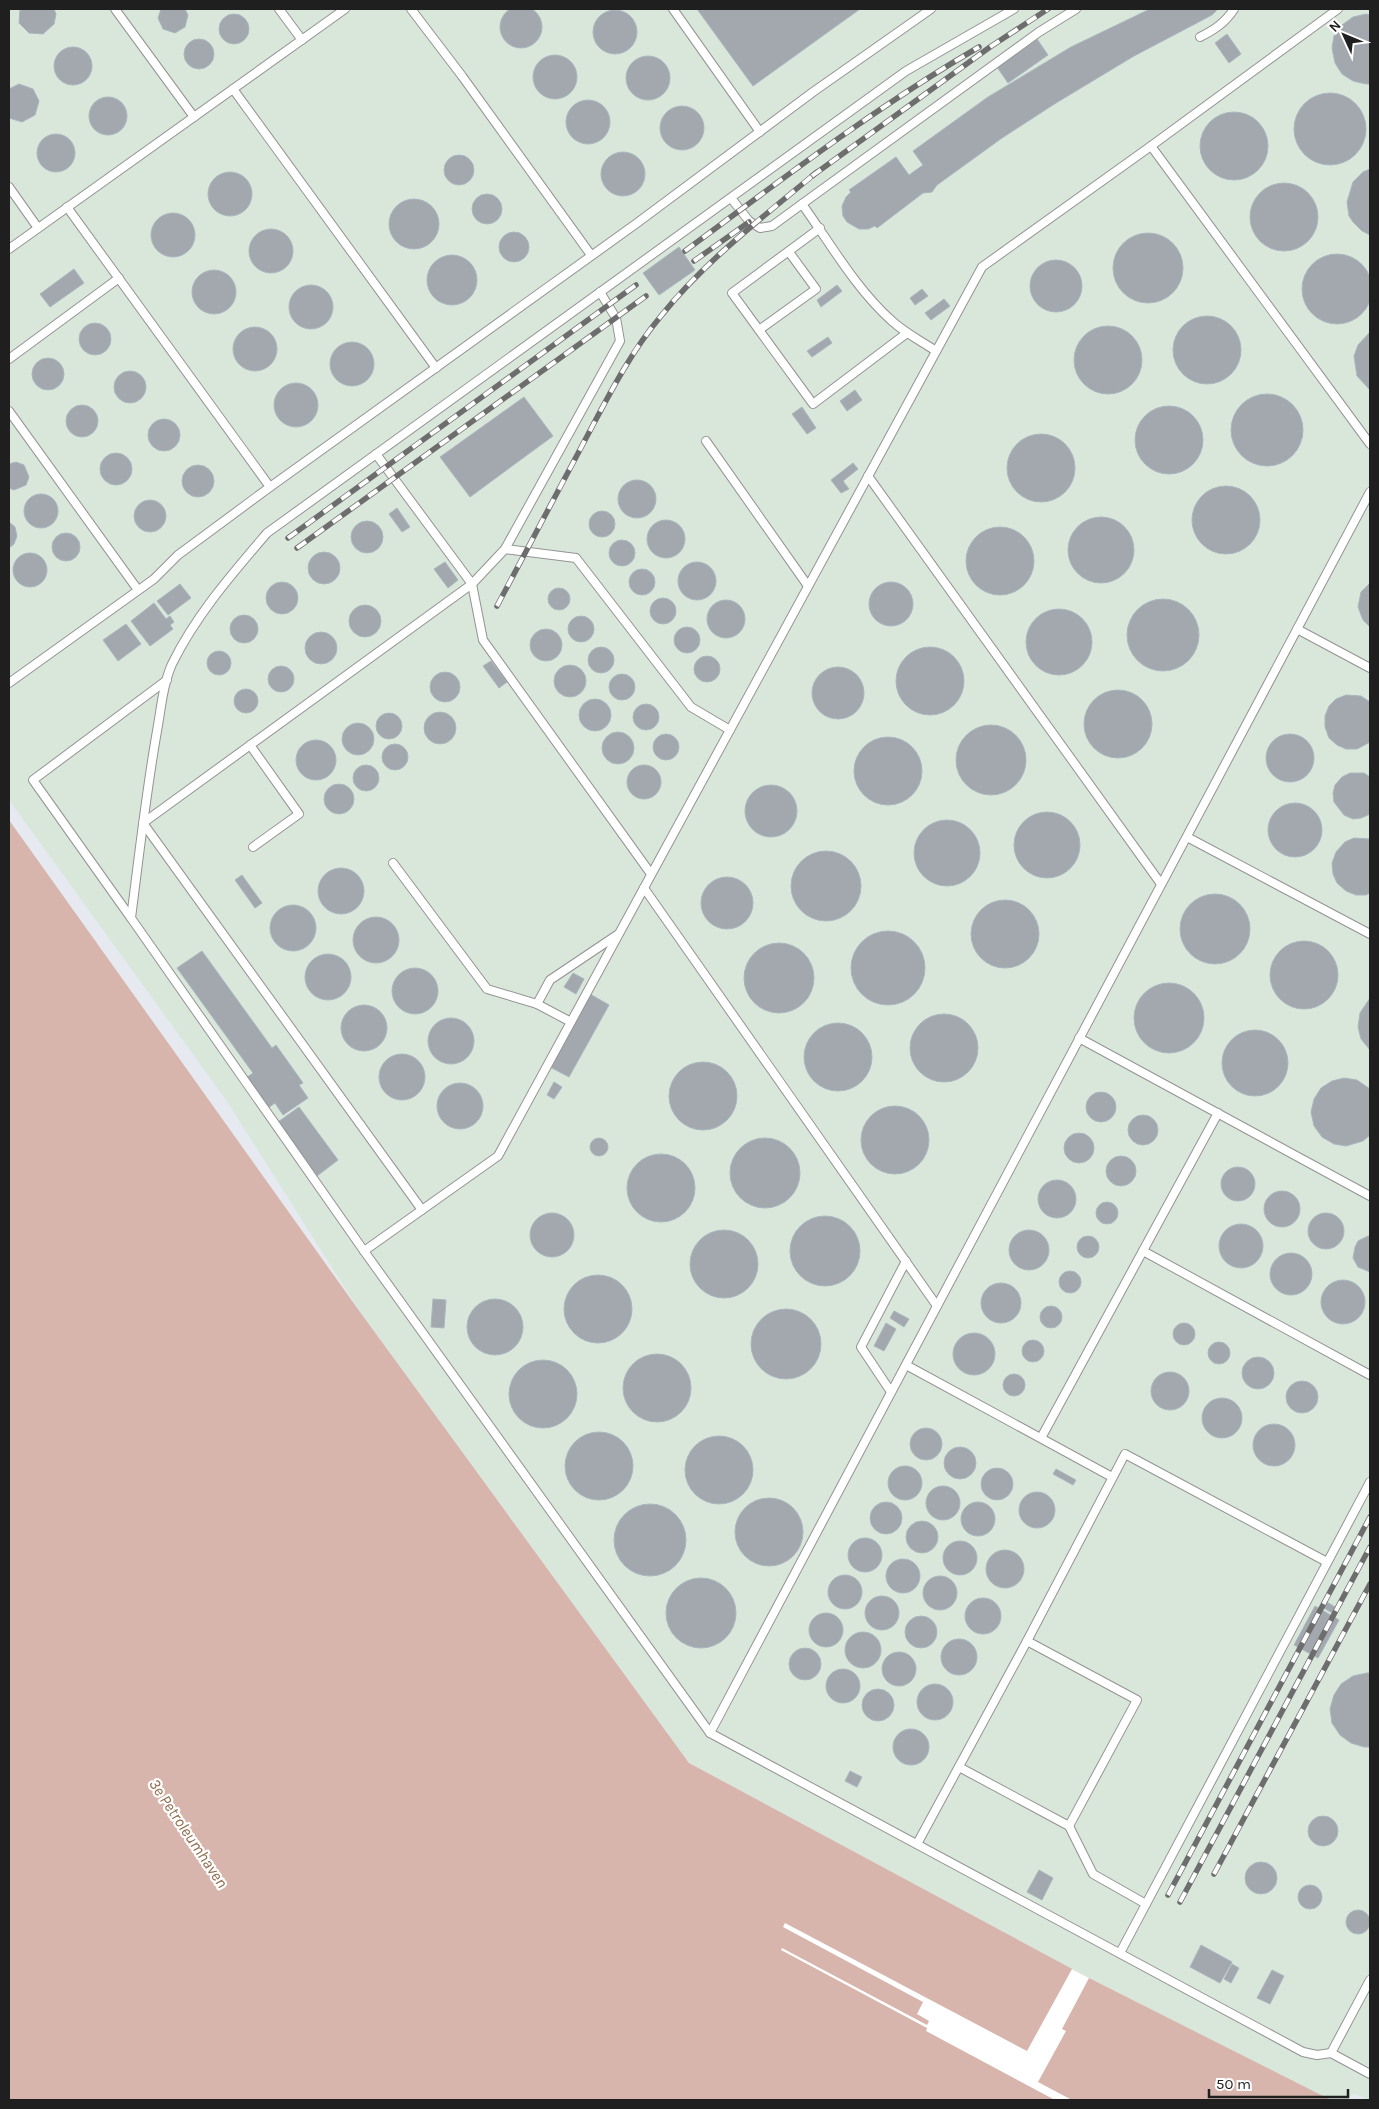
<svg xmlns="http://www.w3.org/2000/svg" width="1379" height="2109" viewBox="0 0 1379 2109" font-family="Karla,sans-serif">
  <rect width="100%" height="100%" fill="#e6e9ef"/>
  <polygon fill="#d9e7db" points="9,9 1370,9 1370,2100 1354,2094 1346,2100 1331,2100 1089,1978 689,1763 360,1312 226,1100 9,800"/>
  <polygon fill="#d7b4ac" points="9,820 360,1312 689,1763 1089,1978 1331,2100 9,2100"/>
  <polygon fill="#fff" points="785,1923 1027,2051 1072,1969 1089,1978 1062,2029 1066,2031 1038,2082 1072,2100 1055,2100 926,2031 927,2028 781,1950 782,1948 927,2025 929,2021 917,2014 923,2002 783,1927"/>
  <g fill="#a2a8ad" stroke="#aab6bf">
    <circle cx="521" cy="27" r="21"/>
    <polygon points="20,9 54,9 56,14 54,24 43,34 29,33 19,23"/>
    <polygon points="161,9 185,9 188,15 185,27 175,33 163,29 158,18"/>
    <polygon points="697,9 860,9 753,86"/>
    <polygon points="1150,9 1218,9 1212,15 1134,56 1056,103 1002,138 937,185 932,192 923,193 877,228 875,226 868,229 859,229 847,222 843,216 842,206 846,197 851,192 849,190 896,157 909,175 923,165 913,151 988,97 1071,47"/>
    <circle cx="615" cy="32" r="22"/>
    <circle cx="234" cy="29" r="15"/>
    <polygon points="1366,14 1370,15 1370,84 1366,84 1353,81 1342,74 1335,63 1332,48 1334,36 1342,25 1353,17"/>
    <polygon points="1227,34 1241,54 1229,63 1215,43"/>
    <circle cx="199" cy="54" r="15"/>
    <polygon points="1037,39 1048,55 1008,83 997,67"/>
    <circle cx="73" cy="66" r="19"/>
    <circle cx="555" cy="77" r="22"/>
    <circle cx="648" cy="78" r="22"/>
    <polygon points="19,84 33,89 39,101 35,115 22,122 9,118 9,89"/>
    <circle cx="1330" cy="129" r="36"/>
    <circle cx="108" cy="116" r="19"/>
    <circle cx="588" cy="122" r="22"/>
    <circle cx="682" cy="128" r="22"/>
    <circle cx="1234" cy="146" r="34"/>
    <circle cx="56" cy="153" r="19"/>
    <circle cx="623" cy="174" r="22"/>
    <circle cx="459" cy="170" r="15"/>
    <polygon points="1370,169 1370,235 1362,231 1353,222 1349,216 1347,202 1353,182 1363,172"/>
    <circle cx="230" cy="194" r="22"/>
    <circle cx="1284" cy="217" r="34"/>
    <circle cx="487" cy="209" r="15"/>
    <circle cx="414" cy="224" r="25"/>
    <circle cx="173" cy="235" r="22"/>
    <circle cx="271" cy="251" r="22"/>
    <circle cx="514" cy="247" r="15"/>
    <circle cx="1148" cy="268" r="35"/>
    <polygon points="679,247 695,270 659,295 643,273"/>
    <circle cx="1337" cy="289" r="35"/>
    <circle cx="452" cy="280" r="25"/>
    <circle cx="1056" cy="286" r="26"/>
    <polygon points="74,269 84,283 50,307 40,294"/>
    <circle cx="214" cy="292" r="22"/>
    <polygon points="837,285 842,291 821,307 817,300"/>
    <circle cx="311" cy="307" r="22"/>
    <polygon points="922,289 928,296 915,305 910,298"/>
    <polygon points="944,299 950,306 931,320 925,313"/>
    <circle cx="1207" cy="350" r="34"/>
    <circle cx="95" cy="339" r="16"/>
    <circle cx="1108" cy="360" r="34"/>
    <circle cx="255" cy="349" r="22"/>
    <polygon points="1370,332 1370,390 1357,376 1354,356 1358,345"/>
    <polygon points="828,337 832,343 812,357 807,351"/>
    <circle cx="352" cy="364" r="22"/>
    <circle cx="48" cy="374" r="16"/>
    <circle cx="130" cy="387" r="16"/>
    <circle cx="296" cy="405" r="22"/>
    <polygon points="855,390 862,400 847,411 840,401"/>
    <circle cx="1267" cy="430" r="36"/>
    <polygon points="524,397 553,436 470,497 440,457"/>
    <circle cx="82" cy="421" r="16"/>
    <circle cx="1169" cy="440" r="34"/>
    <polygon points="802,407 816,428 807,434 792,414"/>
    <circle cx="164" cy="435" r="16"/>
    <circle cx="1041" cy="468" r="34"/>
    <circle cx="116" cy="469" r="16"/>
    <polygon points="16,462 24,465 29,477 26,485 14,490 9,488 9,464"/>
    <polygon points="853,463 858,469 843,481 849,489 841,493 831,480"/>
    <circle cx="198" cy="481" r="16"/>
    <circle cx="637" cy="499" r="19"/>
    <circle cx="1226" cy="520" r="34"/>
    <circle cx="41" cy="511" r="17"/>
    <circle cx="150" cy="516" r="16"/>
    <polygon points="397,508 410,527 402,532 389,514"/>
    <circle cx="602" cy="524" r="13"/>
    <circle cx="1101" cy="550" r="33"/>
    <circle cx="666" cy="539" r="19"/>
    <circle cx="367" cy="537" r="16"/>
    <polygon points="9,522 15,527 17,536 14,544 9,548"/>
    <circle cx="1000" cy="561" r="34"/>
    <circle cx="66" cy="547" r="14"/>
    <circle cx="622" cy="553" r="13"/>
    <circle cx="324" cy="568" r="16"/>
    <circle cx="30" cy="570" r="17"/>
    <polygon points="445,562 458,580 448,588 434,569"/>
    <circle cx="697" cy="581" r="19"/>
    <circle cx="642" cy="582" r="13"/>
    <circle cx="891" cy="604" r="22"/>
    <circle cx="282" cy="598" r="16"/>
    <polygon points="1370,583 1370,627 1363,620 1358,607 1361,592"/>
    <polygon points="180,584 191,598 168,615 157,601"/>
    <circle cx="559" cy="599" r="11"/>
    <circle cx="663" cy="611" r="13"/>
    <circle cx="1163" cy="635" r="36"/>
    <circle cx="726" cy="619" r="19"/>
    <polygon points="154,603 166,619 170,616 174,622 170,625 173,629 150,646 131,621"/>
    <circle cx="365" cy="621" r="16"/>
    <circle cx="1059" cy="642" r="33"/>
    <circle cx="244" cy="629" r="14"/>
    <circle cx="581" cy="629" r="13"/>
    <polygon points="126,624 141,644 118,661 103,640"/>
    <circle cx="687" cy="640" r="13"/>
    <circle cx="546" cy="645" r="16"/>
    <circle cx="321" cy="648" r="16"/>
    <circle cx="601" cy="660" r="13"/>
    <circle cx="930" cy="681" r="34"/>
    <circle cx="219" cy="663" r="12"/>
    <circle cx="707" cy="669" r="13"/>
    <polygon points="491,661 507,682 499,688 483,666"/>
    <circle cx="570" cy="681" r="16"/>
    <circle cx="281" cy="679" r="13"/>
    <circle cx="838" cy="693" r="26"/>
    <circle cx="445" cy="687" r="15"/>
    <circle cx="622" cy="687" r="13"/>
    <circle cx="246" cy="701" r="12"/>
    <circle cx="1118" cy="724" r="34"/>
    <polygon points="1346,695 1361,696 1370,702 1370,742 1357,749 1346,749 1337,745 1329,738 1325,727 1325,716 1329,706 1336,699"/>
    <circle cx="595" cy="715" r="16"/>
    <circle cx="646" cy="717" r="13"/>
    <circle cx="440" cy="728" r="16"/>
    <circle cx="389" cy="726" r="13"/>
    <circle cx="358" cy="739" r="16"/>
    <circle cx="991" cy="760" r="35"/>
    <circle cx="618" cy="748" r="16"/>
    <circle cx="666" cy="747" r="13"/>
    <circle cx="1290" cy="758" r="24"/>
    <circle cx="888" cy="771" r="34"/>
    <circle cx="316" cy="760" r="20"/>
    <circle cx="395" cy="757" r="13"/>
    <circle cx="644" cy="782" r="17"/>
    <circle cx="366" cy="778" r="13"/>
    <polygon points="1350,773 1364,773 1370,777 1370,814 1361,818 1353,819 1344,815 1334,802 1333,793 1335,785 1342,777"/>
    <circle cx="339" cy="799" r="15"/>
    <circle cx="771" cy="811" r="26"/>
    <circle cx="1295" cy="830" r="27"/>
    <circle cx="1047" cy="845" r="33"/>
    <circle cx="947" cy="853" r="33"/>
    <polygon points="1354,838 1370,839 1370,893 1366,895 1356,895 1346,891 1337,883 1333,874 1332,863 1336,852 1345,842"/>
    <circle cx="826" cy="886" r="35"/>
    <circle cx="341" cy="891" r="23"/>
    <polygon points="242,875 262,903 255,908 235,880"/>
    <circle cx="727" cy="903" r="26"/>
    <circle cx="1215" cy="929" r="35"/>
    <circle cx="1005" cy="934" r="34"/>
    <circle cx="293" cy="928" r="23"/>
    <circle cx="376" cy="940" r="23"/>
    <circle cx="888" cy="968" r="37"/>
    <circle cx="1304" cy="975" r="34"/>
    <circle cx="779" cy="978" r="35"/>
    <polygon points="202,951 272,1048 276,1045 303,1083 299,1085 308,1098 283,1115 275,1103 268,1108 246,1078 253,1073 177,968"/>
    <circle cx="328" cy="977" r="23"/>
    <circle cx="415" cy="991" r="23"/>
    <polygon points="573,973 584,979 576,994 564,987"/>
    <circle cx="1169" cy="1018" r="35"/>
    <polygon points="590,994 609,1005 569,1077 550,1067"/>
    <polygon points="1370,998 1370,1050 1361,1039 1358,1027 1360,1013"/>
    <circle cx="364" cy="1028" r="23"/>
    <circle cx="944" cy="1048" r="34"/>
    <circle cx="451" cy="1041" r="23"/>
    <circle cx="838" cy="1057" r="34"/>
    <circle cx="1255" cy="1063" r="33"/>
    <circle cx="402" cy="1077" r="23"/>
    <circle cx="703" cy="1096" r="34"/>
    <polygon points="1344,1078 1357,1080 1370,1089 1370,1135 1363,1141 1346,1146 1334,1144 1322,1137 1314,1126 1311,1112 1314,1099 1321,1088 1332,1081"/>
    <polygon points="554,1082 562,1087 554,1099 547,1095"/>
    <circle cx="460" cy="1106" r="23"/>
    <circle cx="1101" cy="1107" r="15"/>
    <circle cx="895" cy="1140" r="34"/>
    <polygon points="299,1107 338,1160 317,1176 278,1122"/>
    <circle cx="1143" cy="1130" r="15"/>
    <circle cx="1079" cy="1148" r="15"/>
    <circle cx="765" cy="1173" r="35"/>
    <circle cx="599" cy="1147" r="9"/>
    <circle cx="661" cy="1188" r="34"/>
    <circle cx="1121" cy="1171" r="15"/>
    <circle cx="1238" cy="1184" r="17"/>
    <circle cx="1057" cy="1199" r="19"/>
    <circle cx="1282" cy="1209" r="18"/>
    <circle cx="1107" cy="1213" r="11"/>
    <circle cx="552" cy="1235" r="22"/>
    <circle cx="1326" cy="1231" r="18"/>
    <circle cx="825" cy="1251" r="35"/>
    <circle cx="1241" cy="1246" r="22"/>
    <circle cx="724" cy="1264" r="34"/>
    <circle cx="1029" cy="1250" r="20"/>
    <circle cx="1088" cy="1247" r="11"/>
    <polygon points="1368,1236 1370,1236 1370,1272 1358,1267 1353,1258 1355,1247 1358,1241"/>
    <circle cx="1291" cy="1274" r="21"/>
    <circle cx="1070" cy="1282" r="11"/>
    <circle cx="598" cy="1309" r="34"/>
    <circle cx="1343" cy="1302" r="22"/>
    <circle cx="1001" cy="1303" r="20"/>
    <circle cx="495" cy="1327" r="28"/>
    <polygon points="433,1299 446,1300 444,1328 431,1327"/>
    <circle cx="1051" cy="1317" r="11"/>
    <circle cx="786" cy="1344" r="35"/>
    <polygon points="894,1311 909,1319 904,1327 890,1318"/>
    <circle cx="1184" cy="1334" r="11"/>
    <polygon points="886,1323 896,1329 884,1351 874,1346"/>
    <circle cx="974" cy="1354" r="21"/>
    <circle cx="1033" cy="1351" r="11"/>
    <circle cx="1219" cy="1353" r="11"/>
    <circle cx="657" cy="1388" r="34"/>
    <circle cx="1258" cy="1373" r="16"/>
    <circle cx="543" cy="1394" r="34"/>
    <circle cx="1170" cy="1391" r="19"/>
    <circle cx="1014" cy="1385" r="11"/>
    <circle cx="1302" cy="1397" r="16"/>
    <circle cx="1222" cy="1418" r="20"/>
    <circle cx="1274" cy="1445" r="21"/>
    <circle cx="926" cy="1444" r="16"/>
    <circle cx="599" cy="1466" r="34"/>
    <circle cx="719" cy="1470" r="34"/>
    <circle cx="960" cy="1463" r="16"/>
    <circle cx="905" cy="1483" r="17"/>
    <circle cx="997" cy="1484" r="16"/>
    <polygon points="1056,1469 1076,1480 1073,1485 1053,1474"/>
    <circle cx="943" cy="1503" r="17"/>
    <circle cx="1037" cy="1510" r="18"/>
    <circle cx="769" cy="1532" r="34"/>
    <circle cx="886" cy="1518" r="16"/>
    <circle cx="978" cy="1519" r="17"/>
    <circle cx="650" cy="1540" r="36"/>
    <circle cx="922" cy="1537" r="16"/>
    <circle cx="865" cy="1555" r="17"/>
    <circle cx="960" cy="1558" r="17"/>
    <circle cx="1005" cy="1569" r="19"/>
    <circle cx="903" cy="1576" r="17"/>
    <circle cx="845" cy="1592" r="17"/>
    <circle cx="940" cy="1593" r="17"/>
    <circle cx="701" cy="1613" r="35"/>
    <circle cx="882" cy="1613" r="17"/>
    <circle cx="983" cy="1616" r="18"/>
    <polygon points="1325,1601 1337,1608 1334,1614 1322,1607"/>
    <polygon points="1315,1606 1339,1620 1318,1658 1294,1645"/>
    <circle cx="826" cy="1630" r="17"/>
    <circle cx="921" cy="1632" r="16"/>
    <circle cx="863" cy="1650" r="18"/>
    <circle cx="959" cy="1657" r="18"/>
    <circle cx="805" cy="1664" r="16"/>
    <circle cx="899" cy="1669" r="17"/>
    <circle cx="843" cy="1686" r="17"/>
    <polygon points="1367,1673 1370,1673 1370,1747 1364,1747 1351,1743 1340,1735 1332,1723 1330,1709 1334,1695 1341,1684 1353,1676"/>
    <circle cx="935" cy="1702" r="18"/>
    <circle cx="878" cy="1705" r="16"/>
    <circle cx="911" cy="1747" r="18"/>
    <polygon points="850,1771 862,1777 857,1787 845,1781"/>
    <circle cx="1323" cy="1831" r="15"/>
    <circle cx="1261" cy="1878" r="16"/>
    <polygon points="1039,1870 1053,1878 1042,1900 1027,1892"/>
    <circle cx="1310" cy="1897" r="12"/>
    <circle cx="1358" cy="1922" r="12"/>
    <polygon points="1201,1945 1232,1962 1220,1983 1190,1967"/>
    <polygon points="1232,1964 1239,1968 1231,1983 1224,1979"/>
    <polygon points="1272,1970 1284,1976 1270,2004 1257,1998"/>
  </g>
  <g fill="none" stroke-linecap="round" stroke-linejoin="round">
    <defs>
      <g id="service">
        <polyline points="115,9 194,117"/>
        <polyline points="279,9 302,40"/>
        <polyline points="411,9 462,76 591,255"/>
        <polyline points="673,9 760,132"/>
        <path d="M1014,9L906,71L267,533C232,574 196,615 172,664C163,684 161,709 157,731C146,793 139,856 131,918L364,1251L710,1733L1303,2052L1317,2055L1331,2053L1370,2074"/>
        <path d="M1200,37C1214,30 1225,23 1234,9"/>
        <polyline points="233,89 436,368"/>
        <polyline points="1151,146 1370,444"/>
        <polyline points="9,187 38,228"/>
        <polyline points="731,198 749,221 760,228 772,226 802,204"/>
        <polyline points="67,207 270,487"/>
        <polyline points="9,249 345,9"/>
        <polyline points="789,252 816,289 759,330 732,293 820,228"/>
        <polyline points="759,330 813,404 907,333"/>
        <path d="M936,351C921,341 905,333 892,321C856,289 830,243 802,204L1039,32L1076,9"/>
        <polyline points="9,359 119,278"/>
        <polyline points="9,411 138,590"/>
        <polyline points="706,441 808,586"/>
        <polyline points="376,454 472,584 483,640 651,874"/>
        <polyline points="868,476 1161,884"/>
        <polyline points="505,549 620,341 616,318 600,292"/>
        <polyline points="1297,629 1370,668"/>
        <polyline points="9,683 154,579 178,555 270,487 637,223 813,92 931,9"/>
        <polyline points="250,745 299,814 253,847"/>
        <polyline points="1187,837 1370,934"/>
        <polyline points="393,863 487,989 537,1004 571,1022"/>
        <polyline points="644,888 937,1306"/>
        <polyline points="131,918 33,780 167,680"/>
        <polyline points="537,1004 550,980 617,935"/>
        <polyline points="1079,1038 1370,1196"/>
        <polyline points="422,1210 143,823 472,584 505,549 576,558 691,707 730,730"/>
        <polyline points="364,1251 498,1156 982,267 1151,146 1338,9"/>
        <polyline points="1143,1251 1370,1375"/>
        <polyline points="906,1365 1112,1477"/>
        <polyline points="891,1392 861,1347 906,1261"/>
        <polyline points="1041,1438 1218,1113"/>
        <polyline points="710,1733 1370,492"/>
        <polyline points="959,1767 1069,1826 1137,1700 1027,1641"/>
        <polyline points="1069,1826 1093,1874 1146,1904"/>
        <polyline points="917,1844 1027,1641 1125,1454 1327,1562"/>
        <polyline points="1120,1953 1370,1482"/>
        <polyline points="1331,2053 1370,1980"/>
      </g>
    </defs>
    <use href="#service" stroke="#939393" stroke-width="10"/>
    <use href="#service" stroke="#fff" stroke-width="8"/>
    <defs>
      <g id="rail">
        <polyline points="812,176 990,47 1048,9"/>
        <path d="M685,251C781,180 876,107 979,47"/>
        <polyline points="694,261 749,222"/>
        <polyline points="288,538 636,285"/>
        <polyline points="297,548 646,296"/>
        <path d="M497,606C526,551 555,497 584,442C607,399 629,354 661,316C705,261 763,217 817,172"/>
        <polyline points="1214,1874 1370,1584"/>
        <polyline points="1168,1895 1370,1517"/>
        <polyline points="1180,1902 1370,1547"/>
      </g>
    </defs>
    <use href="#rail" stroke="#6d6d6d" stroke-width="5.5"/>
    <use href="#rail" stroke="#fff" stroke-width="4" stroke-dasharray="11" stroke-linecap="butt"/>
  </g>
  <g text-anchor="middle" stroke-width="4.5" stroke-linejoin="round" paint-order="stroke">
    <g font-size="16" font-style="italic" fill="#8e6b4c" stroke="#fff">
      <text transform="translate(189 1833) rotate(56)" y="6">3e Petroleumhaven</text>
    </g>
  </g>
  <rect width="1379" height="2109" fill="none" stroke="#1f1f1f" stroke-width="20"/>
  <g transform="translate(1344 35) rotate(314)" stroke="#ffffff" stroke-width="4" paint-order="stroke">
  <path d="M0-4L9 19L0 12L-9 19Z" fill="#1f1f1f"/>
  <text y="-8" font-size="14" font-weight="bold" text-anchor="middle" fill="#1f1f1f">N</text>
  </g>
  <path d="M1209 2089v8h139v-8" fill="none" stroke="#1f1f1f" stroke-width="2.5"/>
  <text x="1216" y="2089" font-size="15" fill="#1f1f1f" stroke="#ffffff" stroke-width="4" paint-order="stroke">50 m</text>
</svg>
